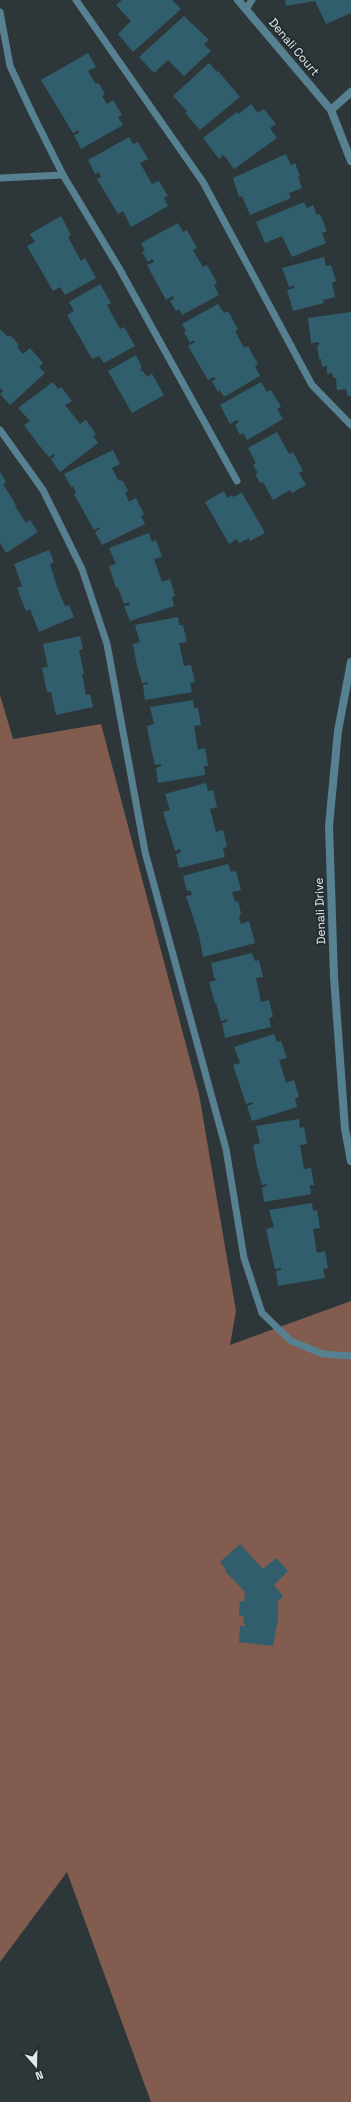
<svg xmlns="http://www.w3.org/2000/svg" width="351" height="2102" viewBox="0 0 351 2102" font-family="'Space Grotesk',sans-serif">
  <rect width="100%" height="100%" fill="#2d373a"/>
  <polygon fill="#825c4e" points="0,695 13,739 101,724 199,1094 236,1311 230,1345 351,1301 351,2102 151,2102 67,1872 0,1962"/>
  <g fill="#315e6d">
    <polygon points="122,0 172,0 181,9 133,52 118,34 131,21 116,5"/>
    <polygon points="285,0 351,0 351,13 326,24 315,1 286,6"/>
    <polygon points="184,16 209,40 204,44 211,51 184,76 168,60 154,73 139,57"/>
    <polygon points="88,53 96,67 88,71 95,83 99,84 105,94 102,96 107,104 113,100 122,115 118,117 123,125 81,149 74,135 79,133 78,130 73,133 41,80"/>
    <polygon points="209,63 217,72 218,71 240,97 200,130 185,113 187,111 173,96"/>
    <polygon points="251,104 258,113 264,109 276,124 270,128 277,138 234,169 224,155 219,159 203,138 237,112 239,114"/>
    <polygon points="129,137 133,144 138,142 148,159 140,163 152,184 159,181 168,196 164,198 168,206 131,227 123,211 118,214 97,179 101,177 99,172 95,174 88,160"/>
    <polygon points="286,154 291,165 295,163 300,176 298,177 302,188 289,193 291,198 250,215 242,196 239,197 233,178"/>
    <polygon points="304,202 307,208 313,205 317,215 320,214 327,231 322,233 326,243 292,257 282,236 265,243 256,222"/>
    <polygon points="61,216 71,235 68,237 81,261 85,258 96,278 65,295 60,287 53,291 27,246 35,242 30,234"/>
    <polygon points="178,223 183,232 187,230 197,248 193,250 203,267 207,265 217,283 214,285 219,295 182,315 179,309 176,311 170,301 174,298 173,296 166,300 147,265 154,262 152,259 148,262 142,252 145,251 141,243"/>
    <polygon points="324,257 326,266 331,265 336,281 332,283 335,297 323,300 324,303 293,311 287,290 294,288 294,286 289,287 282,268"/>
    <polygon points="100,284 111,303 107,305 120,329 124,327 135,346 104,363 99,356 92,359 67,315 74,311 69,302"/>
    <polygon points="218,304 224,313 228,311 238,329 235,331 244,348 248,346 258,364 255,366 260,376 224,397 220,390 218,392 212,381 216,379 214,377 208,380 188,346 195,342 193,340 190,343 184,332 186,331 182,324"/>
    <polygon points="351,312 351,396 348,396 346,389 337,390 336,378 333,378 332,373 327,374 327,366 322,367 321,359 319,359 317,346 319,345 319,342 311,343 308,318"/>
    <polygon points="0,329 7,336 11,336 19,345 17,347 23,354 30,348 43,363 39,367 45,373 10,405 0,394 3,391 0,388"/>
    <polygon points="136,355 142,367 140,369 142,372 143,371 147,377 152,374 164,395 132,413 108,371"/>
    <polygon points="53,382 58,389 61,387 72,401 65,405 80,424 86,420 96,434 93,436 98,443 60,472 51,459 55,456 54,454 49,457 38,444 24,425 30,421 18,408"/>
    <polygon points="261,382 267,392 271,390 281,407 277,409 283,419 247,440 243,433 240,435 235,425 239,422 237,420 230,424 220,405"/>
    <polygon points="277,432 289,454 293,452 303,471 299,473 306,485 292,493 290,490 273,500 263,482 260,483 255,474 258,473 253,465 256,463 248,448"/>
    <polygon points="113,450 120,464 112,468 118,480 123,481 128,491 125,493 129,502 136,498 144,514 141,516 145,524 102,545 95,532 100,529 99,527 94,530 74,494 76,493 73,486 71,487 64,474"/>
    <polygon points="0,472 6,482 3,484 16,505 15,506 26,523 30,520 38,532 6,553 0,543"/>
    <polygon points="224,491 227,498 232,495 233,497 242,493 265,533 250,541 249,538 239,543 237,539 229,544 205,502"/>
    <polygon points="149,533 152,542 156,540 162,557 154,559 162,582 170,579 175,596 172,597 174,606 130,621 124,606 130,605 129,602 124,604 118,587 116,588 109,566 116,564 109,548"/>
    <polygon points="49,550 54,562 50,564 57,587 65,606 69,605 74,617 39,632 30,609 26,611 17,588 22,586 14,564"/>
    <polygon points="178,617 179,625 183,625 187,642 179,643 184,666 191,665 195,682 190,683 192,692 145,700 143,685 148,684 148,682 142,683 137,666 133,644 140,642 135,625"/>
    <polygon points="80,636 83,649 79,650 84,674 82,674 86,695 90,694 93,707 56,715 51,692 47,692 42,668 48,667 43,644"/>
    <polygon points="193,700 194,708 198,708 201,725 194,726 198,750 205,748 208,766 204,766 205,775 158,783 156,768 161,766 161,764 155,765 151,748 147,726 154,724 150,707"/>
    <polygon points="206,783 208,791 213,790 217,807 210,809 216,832 223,830 227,847 223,848 225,857 179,868 176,854 181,852 180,849 175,851 163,812 170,810 165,794"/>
    <polygon points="228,864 231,872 236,871 241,890 232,892 235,902 238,901 241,913 239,917 241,924 249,921 255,943 203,957 199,935 186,896 192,895 190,890 187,891 183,876"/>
    <polygon points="252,953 255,961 259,960 263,977 256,978 261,1002 269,1000 273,1017 269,1018 271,1027 225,1038 222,1023 227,1022 227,1019 221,1021 216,1003 215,1004 209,982 217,980 214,978 211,963"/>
    <polygon points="274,1034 277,1042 281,1041 287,1058 279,1060 286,1083 294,1080 299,1097 295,1098 297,1107 252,1121 247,1106 253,1104 252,1102 246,1104 233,1065 240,1063 234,1047"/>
    <polygon points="299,1119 300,1128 304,1127 307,1144 300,1145 304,1169 311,1168 314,1185 310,1185 311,1194 264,1202 262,1187 267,1186 267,1184 262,1185 257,1167 253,1145 260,1143 256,1126"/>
    <polygon points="312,1203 313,1211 317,1210 320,1228 313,1229 317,1253 325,1251 328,1268 323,1269 325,1278 278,1286 276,1271 281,1270 281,1268 275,1269 266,1229 274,1227 269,1210"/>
    <polygon points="240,1544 263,1569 276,1558 288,1571 274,1585 283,1596 278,1601 278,1619 273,1646 239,1642 240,1626 245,1626 245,1624 243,1624 244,1616 239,1615 240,1601 244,1602 245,1592 225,1571 226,1569 220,1562"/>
  </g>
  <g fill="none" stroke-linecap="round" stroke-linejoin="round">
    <g stroke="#578190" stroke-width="7">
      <polyline points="76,0 203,182 312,385 351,425"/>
      <polyline points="246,9 252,0"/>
      <polyline points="0,12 10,66 33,115 63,175 119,268 237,481"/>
      <polyline points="0,178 63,175"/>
      <polyline points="0,430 43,490 82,569 107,644 145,852 226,1149 244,1258 262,1313 291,1341 323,1354 351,1356"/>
    </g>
    <g stroke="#578190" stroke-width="8">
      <polyline points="238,0 331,110"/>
      <polyline points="351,92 331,110 351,161"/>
      <polyline points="351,662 338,731 329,826 334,977 345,1129 351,1161"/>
    </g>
  </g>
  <g text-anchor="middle" stroke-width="4" stroke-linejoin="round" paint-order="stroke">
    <g font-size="12" fill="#e3e9eb" stroke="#232c30">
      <text transform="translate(294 47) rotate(50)" y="4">Denali Court</text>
      <text transform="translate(320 911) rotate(-92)" y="4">Denali Drive</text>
    </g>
  </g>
  <g transform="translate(36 2066) rotate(160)" stroke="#232c30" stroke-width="3" paint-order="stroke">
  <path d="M0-3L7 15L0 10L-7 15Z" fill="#e3e9eb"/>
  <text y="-6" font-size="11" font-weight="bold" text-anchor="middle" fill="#e3e9eb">N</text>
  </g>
</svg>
